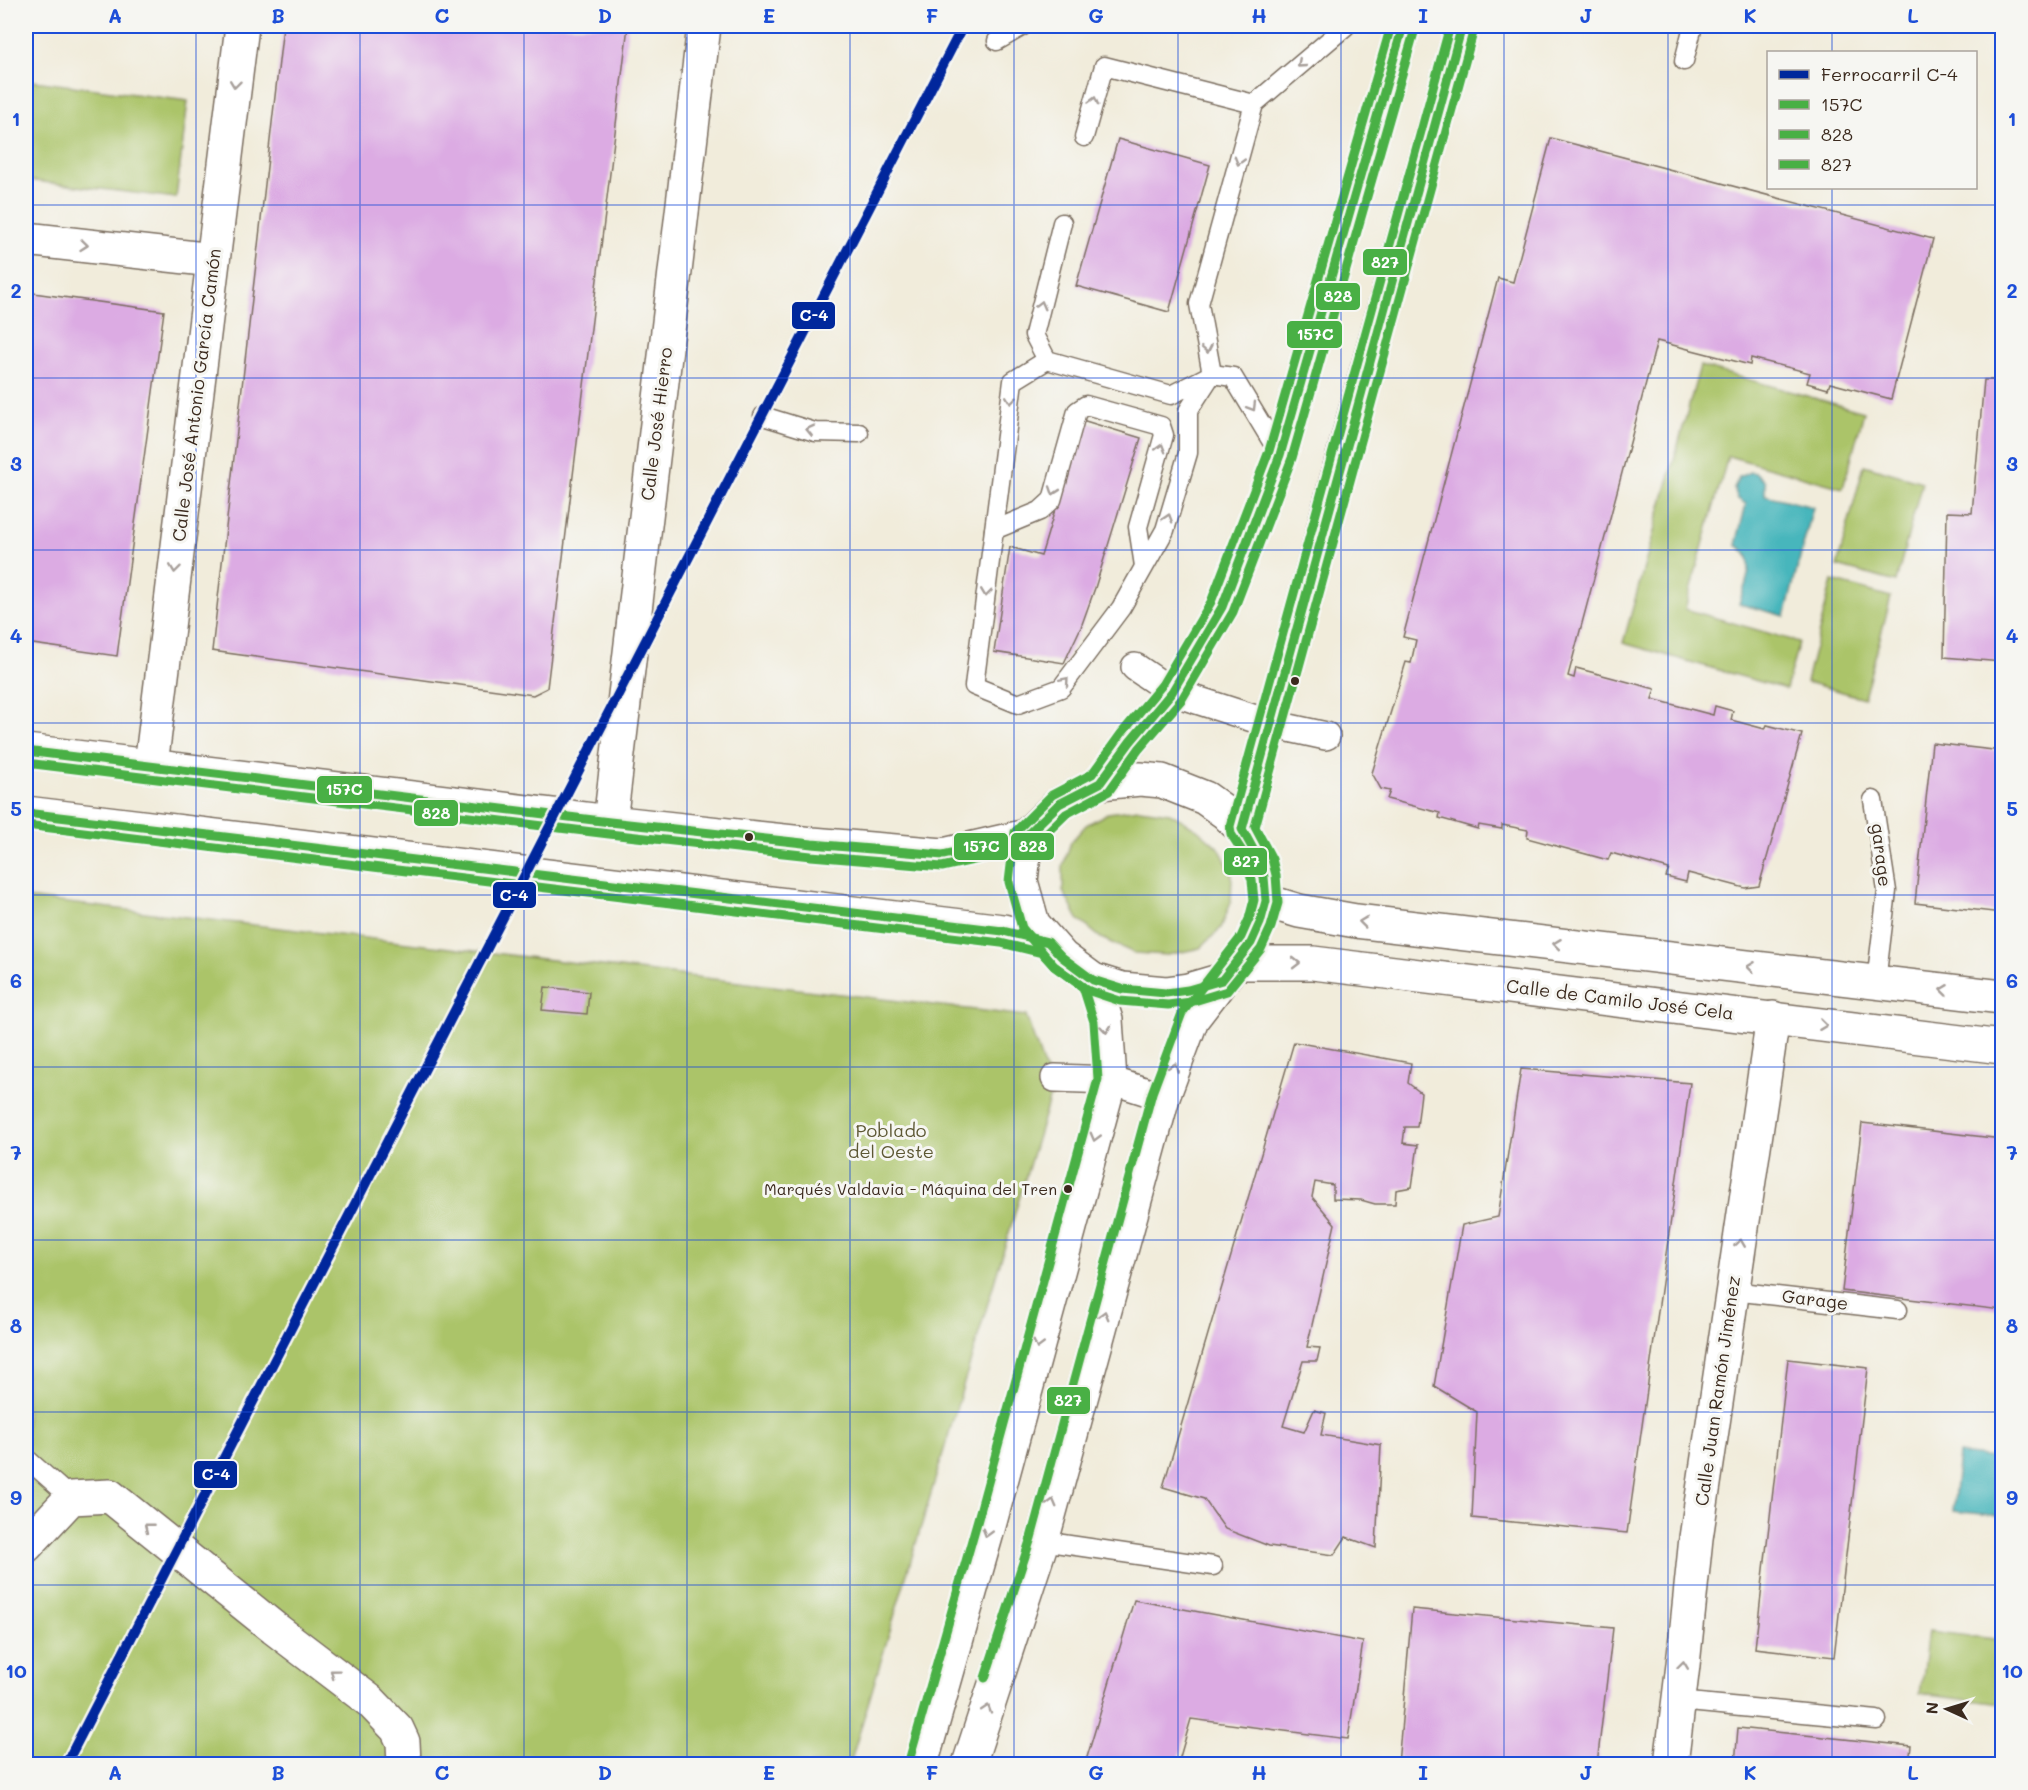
<svg xmlns="http://www.w3.org/2000/svg" width="2028" height="1790" viewBox="0 0 2028 1790" font-family="Mali,sans-serif">
  <rect width="100%" height="100%" fill="#f6f6f2"/>
  <filter id="ink" filterUnits="userSpaceOnUse"><feTurbulence type="fractalNoise" baseFrequency=".0167" numOctaves="2"/><feDisplacementMap in="SourceGraphic" scale="12" xChannelSelector="R" yChannelSelector="G"/><feConvolveMatrix kernelMatrix="1 2 1 2 8 2 1 2 1" color-interpolation-filters="sRGB"/></filter>
  <filter id="wash" filterUnits="userSpaceOnUse"><feTurbulence type="fractalNoise" baseFrequency=".008" numOctaves="4" result="noise"/><feDisplacementMap in="SourceGraphic" scale="24" xChannelSelector="R" yChannelSelector="G"/><feGaussianBlur stdDeviation="1.35" result="paint"/><feColorMatrix in="noise" values="0 0 0 0 0 0 0 0 0 0 0 0 0 0 0 0 0 1.4 0 .05"/><feComposite in="paint" operator="in"/></filter>
  <g filter="url(#wash)">
    <rect width="100%" height="100%" fill="#f1ecdb"/>
    <g fill="#abc469" stroke="#737744" stroke-width="1.5">
      <polygon points="26,80 188,101 176,198 26,180"/>
      <polygon points="1700,366 1864,412 1843,488 1728,456 1685,609 1799,642 1786,689 1623,643"/>
      <polygon points="1864,465 1922,482 1896,582 1837,566"/>
      <polygon points="1832,581 1891,597 1864,698 1806,682"/>
      <polygon points="1139,809 1170,813 1197,829 1219,848 1232,873 1231,902 1221,928 1200,948 1168,955 1134,953 1101,938 1078,919 1063,891 1063,866 1071,842 1086,825 1108,813"/>
      <polygon points="26,898 1026,1016 1052,1089 850,1764 26,1764"/>
      <polygon points="1928,1631 2002,1640 2002,1704 1920,1694"/>
    </g>
    <g fill="#47b6bc" stroke="#41706d" stroke-width="1.5">
      <path d="M1750,472L1756,473L1765,482V495L1813,507L1785,616L1739,604C1745,583 1760,557 1736,545L1746,504L1738,499L1734,488L1739,477Z"/>
      <polygon points="1959,1454 2002,1459 2002,1516 1953,1511"/>
    </g>
    <g id="blocks">
      <g fill="#dcabe3">
        <polygon points="283,26 628,26 547,688 533,695 212,651"/>
        <polygon points="1551,138 1933,239 1891,399 1830,383 1828,389 1807,383 1810,373 1751,358 1750,365 1657,341 1568,676 1574,678 1576,668 1655,689 1652,699 1713,715 1715,706 1733,711 1731,720 1765,729 1767,725 1802,734 1759,886 1745,888 1688,873 1686,882 1666,877 1669,869 1611,853 1608,860 1527,838 1528,830 1502,825 1502,829 1479,825 1478,829 1439,818 1440,813 1387,799 1390,791 1381,789 1372,773 1406,662 1411,663 1416,640 1403,637 1498,278 1513,282"/>
        <polygon points="1118,139 1210,165 1169,312 1076,286"/>
        <polygon points="26,292 164,311 117,656 26,643"/>
        <polygon points="1984,380 2002,380 2002,662 1944,657 1947,512 1972,513"/>
        <polygon points="1082,420 1141,438 1095,588 1081,627 1064,663 994,652 1010,547 1041,556"/>
        <polygon points="1932,743 2002,751 2002,913 1915,903"/>
        <polygon points="545,987 589,992 587,1014 542,1010"/>
        <polygon points="1294,1042 1411,1063 1408,1083 1421,1093 1417,1127 1405,1127 1403,1143 1418,1145 1412,1187 1396,1190 1395,1204 1375,1204 1361,1200 1333,1199 1333,1185 1315,1182 1312,1197 1335,1224 1307,1347 1320,1348 1317,1361 1303,1361 1283,1426 1304,1432 1314,1410 1326,1413 1321,1435 1381,1445 1376,1548 1346,1537 1334,1555 1269,1546 1225,1529 1204,1499 1163,1487"/>
        <polygon points="1521,1069 1690,1083 1627,1533 1472,1518 1477,1412 1434,1386 1462,1225 1498,1217"/>
        <polygon points="1862,1123 2002,1139 2002,1310 1842,1291"/>
        <polygon points="1788,1359 1868,1368 1834,1657 1755,1648"/>
        <polygon points="1134,1600 1363,1642 1348,1739 1191,1719 1178,1764 1085,1764"/>
        <polygon points="1412,1609 1613,1628 1597,1764 1398,1764"/>
        <polygon points="1738,1728 1911,1746 1909,1764 1735,1764"/>
      </g>
    </g>
  </g>
  <g filter="url(#ink)">
    <use href="#blocks" fill-opacity="0" stroke="#7b6e60" stroke-width="1.5"/>
    <g fill="none" stroke-linecap="round" stroke-linejoin="round">
      <defs>
        <g id="service">
          <polyline points="997,41 1023,26"/>
          <polyline points="1684,61 1693,26"/>
          <polyline points="1084,137 1104,66 1254,104"/>
          <polyline points="1062,223 1034,335 1047,360 1171,395 1212,374 1233,377 1280,455"/>
          <polyline points="1047,360 1013,381 974,686 1018,704 1061,688 1121,608 1165,530 1188,453 1188,411 1212,374 1199,304 1254,104 1346,26"/>
          <polyline points="763,416 815,432 859,433"/>
          <polyline points="994,530 1040,511 1052,500 1077,411 1086,405 1161,426 1164,435 1138,527 1144,566"/>
          <polyline points="1873,800 1887,891 1876,982"/>
          <polyline points="1733,1291 1898,1310"/>
          <polyline points="26,1458 71,1498"/>
          <polyline points="1042,1541 1213,1566"/>
          <polyline points="1678,1701 1877,1720"/>
        </g>
        <g id="pedestrian">
          <polyline points="1135,667 1172,692 1271,724 1326,736"/>
          <polyline points="1055,1078 1110,1080 1163,1097"/>
        </g>
        <g id="minor">
          <polyline points="26,239 213,260"/>
          <polyline points="151,765 242,26"/>
          <polyline points="1100,783 1130,742 1172,692 1222,607 1280,455 1403,26"/>
          <polyline points="610,822 704,26"/>
          <polyline points="1242,829 1339,471 1462,26"/>
          <polyline points="26,1546 71,1498 110,1496 274,1628 370,1701 397,1729 403,1742 404,1764"/>
          <polyline points="921,1764 990,1522 1110,1080 1106,1020 1093,980"/>
          <polyline points="969,1764 1042,1541 1163,1097 1192,1019 1222,980"/>
          <polyline points="1671,1764 1683,1665 1696,1538 1773,1018"/>
        </g>
        <g id="tertiary">
          <polyline points="26,751 610,822 812,844 943,855 1026,836"/>
          <polygon points="1140,779 1162,781 1205,798 1226,813 1242,829 1260,862 1264,877 1266,901 1260,923 1251,943 1222,980 1188,990 1166,993 1122,989 1093,980 1062,957 1033,924 1021,881 1026,836 1059,804 1100,783"/>
          <polyline points="26,813 1003,931 1048,942"/>
          <polyline points="1266,901 1299,911 1356,921 2002,997"/>
          <polyline points="1237,963 1313,963 2002,1047"/>
        </g>
      </defs>
      <use href="#service" stroke="#7b6e60" stroke-width="21"/>
      <use href="#pedestrian" stroke="#7b6e60" stroke-width="30"/>
      <use href="#minor" stroke="#7b6e60" stroke-width="36"/>
      <use href="#tertiary" stroke="#7b6e60" stroke-width="36"/>
      <use href="#service" stroke="#fff" stroke-width="18"/>
      <use href="#pedestrian" stroke="#fff" stroke-width="27"/>
      <use href="#minor" stroke="#fff" stroke-width="33"/>
      <use href="#tertiary" stroke="#fff" stroke-width="33"/>
      <defs>
        <g id="bus-1">
          <polyline points="26,751 610,822 812,844 943,855 1026,836 1059,804 1100,783 1130,742 1172,692 1222,607 1280,455 1403,26"/>
          <polyline points="26,813 1003,931 1048,942 1062,957 1093,980 1122,989 1166,993 1188,990 1222,980 1251,943 1260,923 1266,901 1264,877 1260,862 1242,829 1462,26"/>
        </g>
        <g id="bus-2">
          <polyline points="26,763 609,834 811,856 942,867 1032,847 1066,814 1109,791 1139,749 1182,699 1233,612 1292,458 1415,29"/>
          <polyline points="26,825 1001,943 1042,953 1054,966 1087,990 1120,1001 1168,1005 1191,1002 1227,991 1261,949 1271,927 1278,903 1276,875 1272,859 1255,827 1474,29"/>
        </g>
        <g id="bus-3">
          <polyline points="985,1678 1031,1538 1152,1093 1182,1013 1241,937 1249,919 1254,900 1252,880 1242,851 1231,834 1230,826 1450,26"/>
          <polyline points="909,1761 978,1519 1098,1079 1094,1022 1083,987 1054,966 1022,928 1009,882 1015,832 1052,795 1092,774 1121,734 1162,685 1211,602 1269,451 1391,26"/>
        </g>
      </defs>
      <use href="#bus-1" stroke="#f6f6f2" stroke-width="14"/>
      <use href="#bus-2" stroke="#f6f6f2" stroke-width="14"/>
      <use href="#bus-3" stroke="#f6f6f2" stroke-width="14"/>
      <use href="#bus-1" stroke="#49b045" stroke-width="9"/>
      <use href="#bus-2" stroke="#49b045" stroke-width="9"/>
      <use href="#bus-3" stroke="#49b045" stroke-width="9"/>
      <defs>
        <polyline id="rail-1" points="66,1764 963,26"/>
      </defs>
      <use href="#rail-1" stroke="#f6f6f2" stroke-width="15"/>
      <use href="#rail-1" stroke="#00289c" stroke-width="10"/>
    </g>
    <defs><path id="oneway-chevron" d="M-2-3.5L2.5 0L-2 3.5" fill="none" stroke-width="1.6" stroke-linecap="round" stroke-linejoin="round" transform="scale(1.5)"/></defs>
    <g stroke="#a79f9a">
      <use href="#oneway-chevron" transform="translate(1301 64) rotate(139)"/>
      <use href="#oneway-chevron" transform="translate(235 84) rotate(97)"/>
      <use href="#oneway-chevron" transform="translate(1094 101) rotate(-75)"/>
      <use href="#oneway-chevron" transform="translate(1239 161) rotate(106)"/>
      <use href="#oneway-chevron" transform="translate(84 245) rotate(6)"/>
      <use href="#oneway-chevron" transform="translate(1041 305) rotate(-76)"/>
      <use href="#oneway-chevron" transform="translate(1207 349) rotate(79)"/>
      <use href="#oneway-chevron" transform="translate(1011 400) rotate(97)"/>
      <use href="#oneway-chevron" transform="translate(1252 407) rotate(59)"/>
      <use href="#oneway-chevron" transform="translate(810 430) rotate(-167)"/>
      <use href="#oneway-chevron" transform="translate(1161 448) rotate(-74)"/>
      <use href="#oneway-chevron" transform="translate(1054 491) rotate(109)"/>
      <use href="#oneway-chevron" transform="translate(1168 518) rotate(-73)"/>
      <use href="#oneway-chevron" transform="translate(175 569) rotate(97)"/>
      <use href="#oneway-chevron" transform="translate(986 593) rotate(97)"/>
      <use href="#oneway-chevron" transform="translate(1065 681) rotate(-49)"/>
      <use href="#oneway-chevron" transform="translate(1363 922) rotate(-173)"/>
      <use href="#oneway-chevron" transform="translate(1557 944) rotate(-173)"/>
      <use href="#oneway-chevron" transform="translate(1296 963)"/>
      <use href="#oneway-chevron" transform="translate(1751 967) rotate(-173)"/>
      <use href="#oneway-chevron" transform="translate(1944 990) rotate(-173)"/>
      <use href="#oneway-chevron" transform="translate(1823 1025) rotate(7)"/>
      <use href="#oneway-chevron" transform="translate(1106 1029) rotate(85)"/>
      <use href="#oneway-chevron" transform="translate(1174 1067) rotate(-69)"/>
      <use href="#oneway-chevron" transform="translate(1095 1137) rotate(105)"/>
      <use href="#oneway-chevron" transform="translate(1740 1243) rotate(-82)"/>
      <use href="#oneway-chevron" transform="translate(1104 1315) rotate(-75)"/>
      <use href="#oneway-chevron" transform="translate(1038 1345) rotate(105)"/>
      <use href="#oneway-chevron" transform="translate(1052 1503) rotate(-75)"/>
      <use href="#oneway-chevron" transform="translate(148 1527) rotate(-141)"/>
      <use href="#oneway-chevron" transform="translate(987 1533) rotate(106)"/>
      <use href="#oneway-chevron" transform="translate(1683 1665) rotate(-83)"/>
      <use href="#oneway-chevron" transform="translate(334 1673) rotate(-143)"/>
      <use href="#oneway-chevron" transform="translate(987 1709) rotate(-72)"/>
    </g>
  </g>
  <path fill="none" stroke="#1d4ed8" stroke-width="1.5" stroke-opacity="0.55" d="M196,26V1764M360,26V1764M524,26V1764M687,26V1764M850,26V1764M1014,26V1764M1178,26V1764M1341,26V1764M1504,26V1764M1668,26V1764M1832,26V52M1832,188V1764M26,205H2002M26,378H2002M26,550H2002M26,723H2002M26,895H2002M26,1067H2002M26,1240H2002M26,1412H2002M26,1585H2002"/>
  <g fill="#3b2a1e" stroke="#f6f6f2" stroke-width="2">
    <circle cx="1295" cy="681" r="5"/>
    <circle cx="749" cy="837" r="5"/>
    <circle cx="1068" cy="1189" r="5"/>
  </g>
  <g text-anchor="middle" stroke-width="6" stroke-linejoin="round" paint-order="stroke">
    <g font-size="16" fill="#3b2a1e" stroke="#f6f6f2" text-anchor="end">
      <text x="1057" y="1195">Marqués Valdavia - Máquina del Tren</text>
    </g>
    <g font-size="18" fill="#3b2a1e" stroke="#f6f6f2">
      <text transform="translate(197 395) rotate(-83)" y="6">Calle José Antonio García Camón</text>
      <text transform="translate(657 424) rotate(-83)" y="6">Calle José Hierro</text>
      <text transform="translate(1881 855) rotate(83)" y="6">garage</text>
      <text transform="translate(1620 1000) rotate(7)" y="6">Calle de Camilo José Cela</text>
      <text transform="translate(1815 1300) rotate(7)" y="6">Garage</text>
      <text transform="translate(1718 1391) rotate(-82)" y="6">Calle Juan Ramón Jiménez</text>
    </g>
    <g font-size="18" fill="#5d5834" stroke="#f6f6f2">
      <text x="891" y="1137">Poblado<tspan x="891" dy="21">del Oeste</tspan></text>
    </g>
  </g>
  <g stroke="#f6f6f2" stroke-width="2">
    <rect x="1362" y="248" width="46" height="28" rx="6" fill="#49b045"/>
    <rect x="1315" y="282" width="46" height="29" rx="6" fill="#49b045"/>
    <rect x="791" y="301" width="45" height="29" rx="6" fill="#00289c"/>
    <rect x="1286" y="320" width="57" height="29" rx="6" fill="#49b045"/>
    <rect x="316" y="775" width="57" height="29" rx="6" fill="#49b045"/>
    <rect x="413" y="799" width="46" height="28" rx="6" fill="#49b045"/>
    <rect x="953" y="832" width="56" height="29" rx="6" fill="#49b045"/>
    <rect x="1010" y="832" width="45" height="29" rx="6" fill="#49b045"/>
    <rect x="1223" y="847" width="45" height="29" rx="6" fill="#49b045"/>
    <rect x="492" y="881" width="45" height="28" rx="6" fill="#00289c"/>
    <rect x="1046" y="1386" width="45" height="29" rx="6" fill="#49b045"/>
    <rect x="193" y="1460" width="45" height="29" rx="6" fill="#00289c"/>
  </g>
  <g font-size="16" text-anchor="middle" font-weight="bold" fill="#fff">
    <text x="1385" y="268">827</text>
    <text x="1338" y="302">828</text>
    <text x="814" y="321">C-4</text>
    <text x="1315" y="340">157C</text>
    <text x="344" y="795">157C</text>
    <text x="436" y="819">828</text>
    <text x="981" y="852">157C</text>
    <text x="1033" y="852">828</text>
    <text x="1246" y="867">827</text>
    <text x="514" y="901">C-4</text>
    <text x="1068" y="1406">827</text>
    <text x="216" y="1480">C-4</text>
  </g>
  <rect width="2028" height="1790" fill="none" stroke="#f6f6f2" stroke-width="66"/>
  <rect x="1767" y="51" width="210" height="138" fill="#f6f6f2" stroke="#aba49d" stroke-width="1.5"/>
  <rect x="1779" y="70" width="30" height="9" fill="#00289c" stroke="#aba49d" stroke-width="1.5"/>
  <text x="1821" y="81" font-size="18" fill="#3b2a1e">Ferrocarril C-4</text>
  <rect x="1779" y="100" width="30" height="9" fill="#49b045" stroke="#aba49d" stroke-width="1.5"/>
  <text x="1821" y="111" font-size="18" fill="#3b2a1e">157C</text>
  <rect x="1779" y="130" width="30" height="9" fill="#49b045" stroke="#aba49d" stroke-width="1.5"/>
  <text x="1821" y="141" font-size="18" fill="#3b2a1e">828</text>
  <rect x="1779" y="160" width="30" height="9" fill="#49b045" stroke="#aba49d" stroke-width="1.5"/>
  <text x="1821" y="171" font-size="18" fill="#3b2a1e">827</text>
  <g transform="translate(1947 1709) rotate(274)" stroke="#f6f6f2" stroke-width="4.5" paint-order="stroke">
  <path d="M0-4.5L10 22L0 15L-10 22Z" fill="#3b2a1e"/>
  <text y="-9" font-size="16" font-weight="bold" text-anchor="middle" fill="#3b2a1e">N</text>
  </g>
  <rect x="33" y="33" width="1962" height="1724" fill="none" stroke="#1d4ed8" stroke-width="2"/>
  <g font-size="20" text-anchor="middle" font-weight="bold" fill="#1d4ed8">
    <text x="115" y="23">A</text>
    <text x="278" y="23">B</text>
    <text x="442" y="23">C</text>
    <text x="605" y="23">D</text>
    <text x="769" y="23">E</text>
    <text x="932" y="23">F</text>
    <text x="1096" y="23">G</text>
    <text x="1259" y="23">H</text>
    <text x="1423" y="23">I</text>
    <text x="1586" y="23">J</text>
    <text x="1750" y="23">K</text>
    <text x="1913" y="23">L</text>
    <text x="16" y="126">1</text>
    <text x="2012" y="126">1</text>
    <text x="16" y="298">2</text>
    <text x="2012" y="298">2</text>
    <text x="16" y="471">3</text>
    <text x="2012" y="471">3</text>
    <text x="16" y="643">4</text>
    <text x="2012" y="643">4</text>
    <text x="16" y="816">5</text>
    <text x="2012" y="816">5</text>
    <text x="16" y="988">6</text>
    <text x="2012" y="988">6</text>
    <text x="16" y="1160">7</text>
    <text x="2012" y="1160">7</text>
    <text x="16" y="1333">8</text>
    <text x="2012" y="1333">8</text>
    <text x="16" y="1505">9</text>
    <text x="2012" y="1505">9</text>
    <text x="16" y="1678">10</text>
    <text x="2012" y="1678">10</text>
    <text x="115" y="1780">A</text>
    <text x="278" y="1780">B</text>
    <text x="442" y="1780">C</text>
    <text x="605" y="1780">D</text>
    <text x="769" y="1780">E</text>
    <text x="932" y="1780">F</text>
    <text x="1096" y="1780">G</text>
    <text x="1259" y="1780">H</text>
    <text x="1423" y="1780">I</text>
    <text x="1586" y="1780">J</text>
    <text x="1750" y="1780">K</text>
    <text x="1913" y="1780">L</text>
  </g>
</svg>
